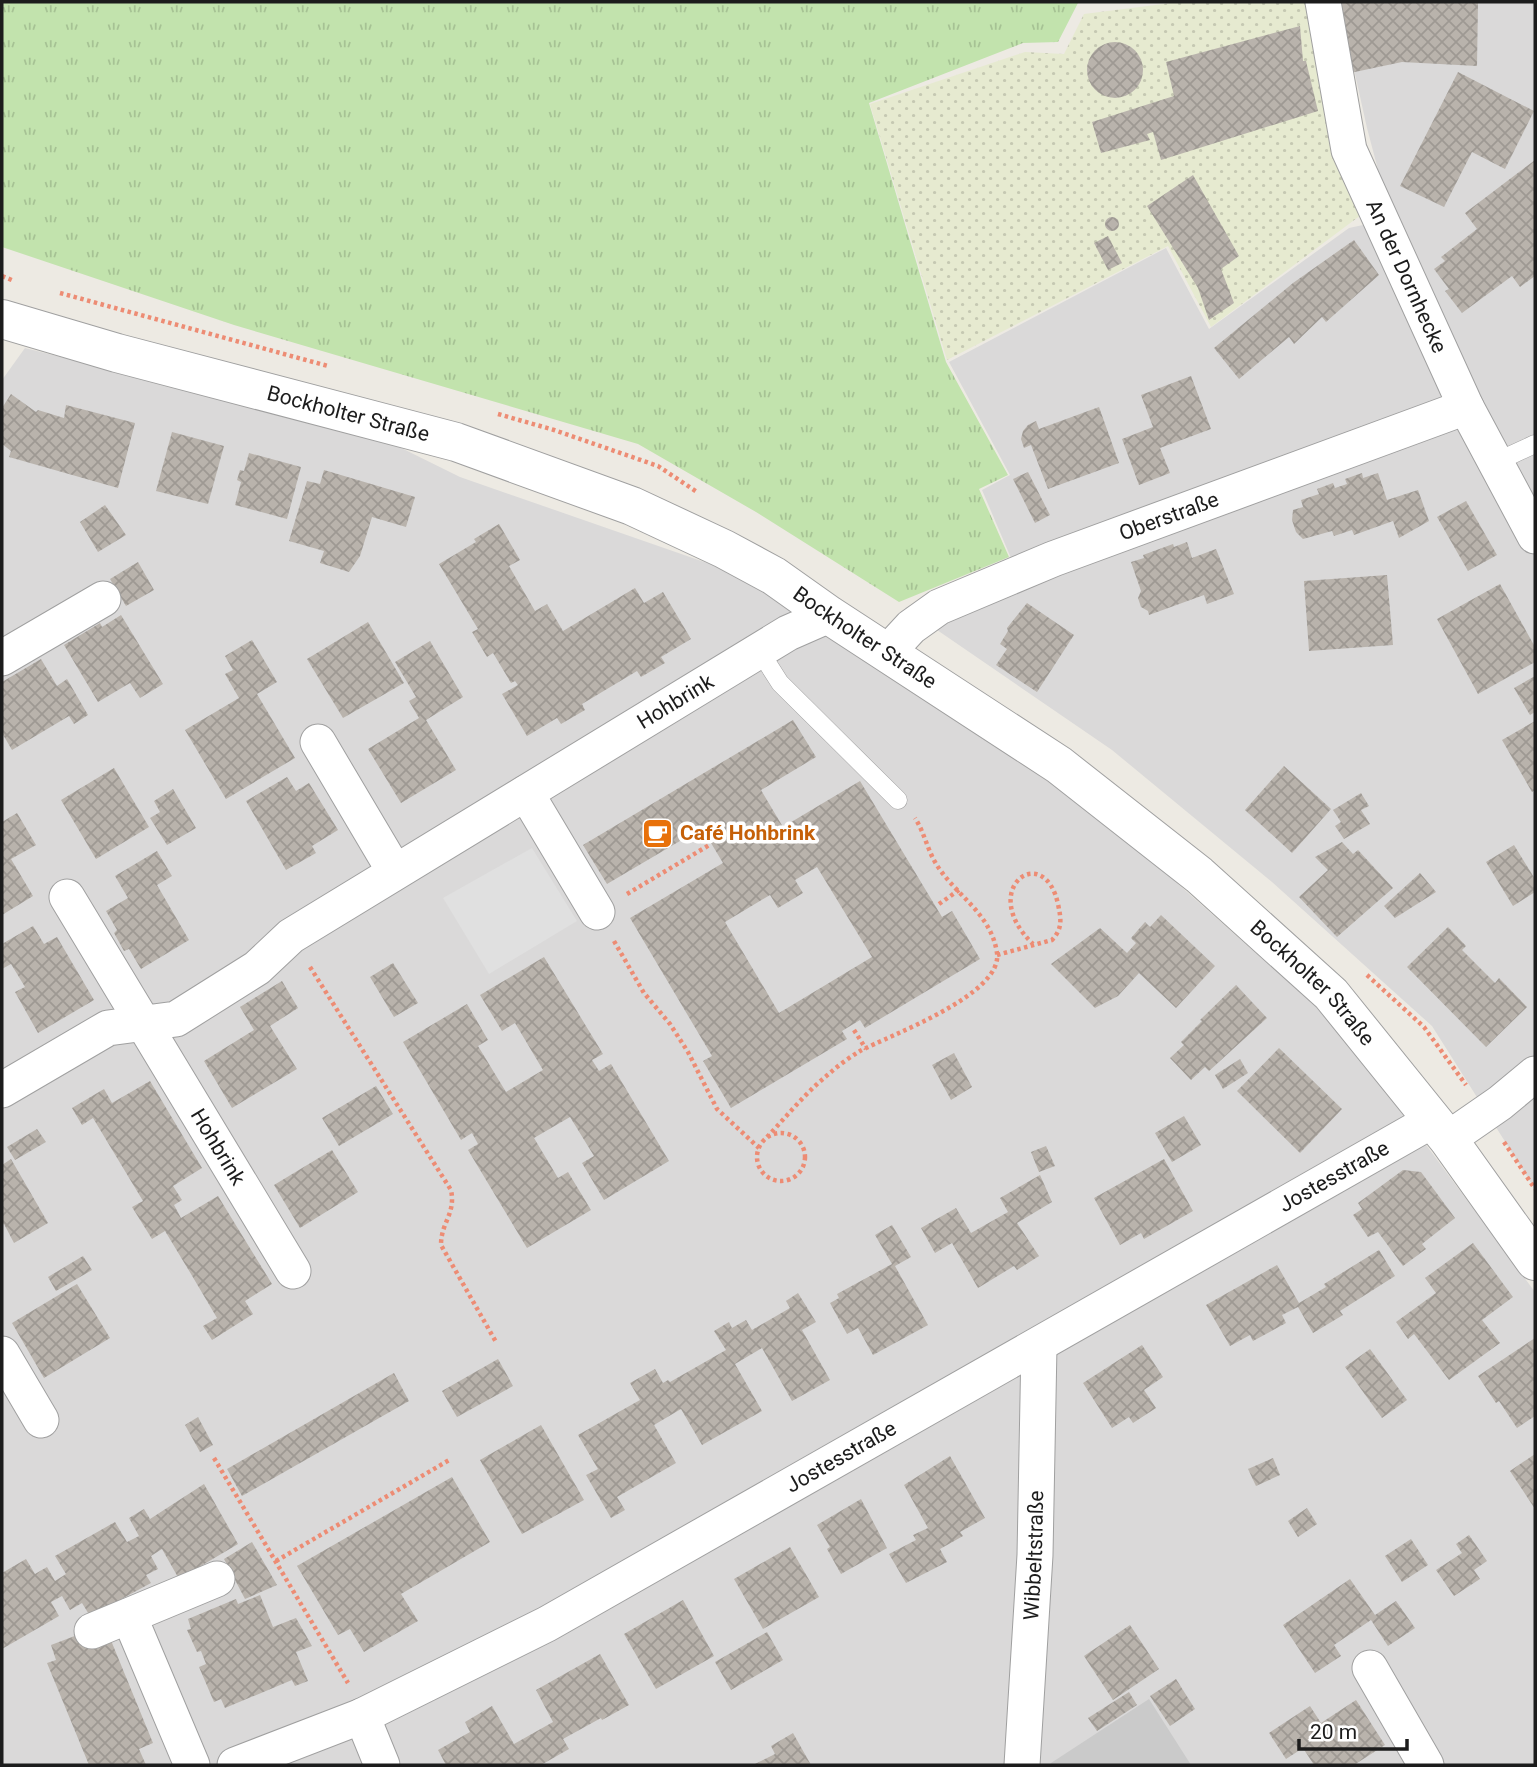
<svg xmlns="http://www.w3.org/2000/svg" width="1537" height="1767" viewBox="0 0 1537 1767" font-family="Roboto,sans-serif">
  <defs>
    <pattern id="farmland-dots" width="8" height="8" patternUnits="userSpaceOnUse" patternTransform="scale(1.75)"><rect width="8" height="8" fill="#e6ead0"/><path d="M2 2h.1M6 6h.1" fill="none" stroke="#c5c8b2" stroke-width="1.8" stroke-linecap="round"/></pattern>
    <pattern id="grass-tufts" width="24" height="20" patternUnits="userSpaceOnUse" patternTransform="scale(1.75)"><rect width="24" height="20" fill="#c2e3ad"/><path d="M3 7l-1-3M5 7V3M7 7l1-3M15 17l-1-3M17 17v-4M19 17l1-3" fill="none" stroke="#a6c294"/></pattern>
    <pattern id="building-cross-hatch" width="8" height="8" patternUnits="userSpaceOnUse" patternTransform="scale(1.75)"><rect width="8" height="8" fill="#b9b3ac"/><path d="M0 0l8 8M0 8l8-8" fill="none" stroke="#9e9993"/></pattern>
  </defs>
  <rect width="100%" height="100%" fill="#edeae3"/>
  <g fill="#dad9d9">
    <polygon points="1339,2 1535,2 1535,1189 1432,1026 1272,882 1112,750 905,608 1011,558 982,490 1010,475 949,362 1166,248 1209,329 1349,228 1391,219 1367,128"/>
    <polygon points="25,348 379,437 460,477 733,572 829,633 1108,822 1318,1008 1401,1111 1535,1292 1535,1765 2,1765 2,380"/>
  </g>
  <polygon fill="#cacaca" points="1149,1699 1191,1765 1050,1765 1051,1763"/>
  <polygon fill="url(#farmland-dots)" points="1179,2 1312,2 1361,215 1211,327 1168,246 947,360 870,104 1025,52 1064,54 1084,14"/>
  <polygon fill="url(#grass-tufts)" points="2,2 1087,2 1078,3 1058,42 1023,43 869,103 946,362 1008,475 979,489 1009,557 899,602 756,512 638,444 234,325 2,247"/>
  <polygon fill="#e0e0e0" points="532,848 577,921 489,974 443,898"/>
  <g fill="url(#building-cross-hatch)" fill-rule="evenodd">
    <polygon points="1338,2 1478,2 1477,66 1402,62 1350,73"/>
    <polygon points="1300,26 1303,61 1306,61 1318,111 1161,160 1153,132 1147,134 1150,140 1101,153 1092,122 1174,96 1166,62"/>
    <circle cx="1115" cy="70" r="28"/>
    <polygon points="1458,72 1534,111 1505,169 1472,152 1444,207 1400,186"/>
    <polygon points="1535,160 1535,276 1520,287 1512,276 1462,313 1445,291 1449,289 1434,269 1445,261 1441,257 1477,229 1465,213"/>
    <polygon points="1193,175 1239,256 1221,269 1234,303 1209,320 1198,288 1147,206"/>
    <circle cx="1112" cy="224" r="7"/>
    <polygon points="1108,236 1122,263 1108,270 1094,243"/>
    <polygon points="1354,240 1379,275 1326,322 1322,317 1294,344 1289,337 1239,379 1214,348 1293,283"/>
    <polygon points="1191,376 1211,429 1160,448 1170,473 1139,485 1122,439 1153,427 1141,395"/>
    <polygon points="11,394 36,412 38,410 64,418 66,405 135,423 118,488 9,457 11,451 2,444 2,408"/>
    <polygon points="1099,407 1119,463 1048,489 1031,445 1024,448 1021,439 1023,431 1028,425 1036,421 1039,429"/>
    <polygon points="172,432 224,446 208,504 156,491"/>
    <polygon points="249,453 301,467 287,519 235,505 241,482 237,480 240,470 244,471"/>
    <polygon points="324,470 415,497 406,527 372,517 360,556 349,572 320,563 324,551 289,541 307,481 320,484"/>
    <polygon points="1028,472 1050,515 1035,523 1013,479"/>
    <polygon points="1362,473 1363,478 1378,473 1387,500 1418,490 1429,521 1399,538 1393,521 1354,535 1352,530 1334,536 1332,531 1303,539 1296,532 1292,520 1293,510 1303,507 1301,500 1319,494 1317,489 1333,483 1335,488 1347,484 1345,479"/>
    <polygon points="1466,501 1497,555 1468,571 1437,517"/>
    <polygon points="105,505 126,535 98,552 80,522"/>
    <polygon points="499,524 520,560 509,566 535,611 547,604 563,631 635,588 644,603 663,592 691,639 661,657 665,663 641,677 637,671 582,704 585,710 561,724 557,718 527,736 502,694 518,685 515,681 511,683 493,653 487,657 472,632 478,629 439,564 476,542 474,539"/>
    <polygon points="1187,542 1192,558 1216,549 1234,594 1207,604 1204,595 1149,615 1148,611 1141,607 1138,598 1141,591 1131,562 1144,558 1143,555 1173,544 1174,547"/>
    <polygon points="138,562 154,590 126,606 110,579"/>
    <polygon points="1387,575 1393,645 1309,651 1304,581"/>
    <polygon points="1500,584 1535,647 1535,662 1478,694 1437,619"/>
    <polygon points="1027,603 1074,635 1037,692 996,665 1007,649 1000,644 1008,631 1007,628"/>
    <polygon points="121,615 163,684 140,698 130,683 98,702 64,645 100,623 102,627"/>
    <polygon points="368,622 404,683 343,718 307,659"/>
    <polygon points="252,640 277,682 257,694 295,758 226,799 185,730 239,698 225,674 233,670 225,656"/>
    <polygon points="430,641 463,697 426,720 456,770 401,803 368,749 419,718 409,701 416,697 395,662"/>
    <polygon points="41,659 57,686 67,679 88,715 74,724 69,716 12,750 2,733 2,682"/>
    <polygon points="1535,676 1535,712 1530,715 1514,688"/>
    <path d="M793,720L816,757L761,790L783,827L860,781L942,917L952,911L980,959L865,1028L860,1020L842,1031L847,1039L731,1108L703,1061L712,1056L630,918L723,863L702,828L607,884L583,845ZM817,867L872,957L779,1013L725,922L770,895L778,908L803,893L795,880Z"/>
    <polygon points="1535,721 1535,790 1532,792 1502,740"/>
    <polygon points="1284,766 1331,809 1292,853 1245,810"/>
    <polygon points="114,768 149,827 96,859 61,800"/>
    <polygon points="287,777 296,791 309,783 338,830 312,846 316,853 286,870 246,801"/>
    <polygon points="173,789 196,828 167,845 150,818 160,812 154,801"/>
    <polygon points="1361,793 1369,806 1361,810 1370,824 1344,839 1335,826 1341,822 1333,810"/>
    <polygon points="17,813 36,845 11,859 33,896 2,915 2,822"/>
    <polygon points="1342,842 1353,854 1358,850 1393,888 1337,937 1299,897 1328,870 1315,857"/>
    <polygon points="1514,845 1535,879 1535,892 1513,906 1486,862"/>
    <polygon points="157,851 172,876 157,885 189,940 141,969 129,949 124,951 114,933 117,930 106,911 128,898 115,876"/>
    <polygon points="1420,873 1436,892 1395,918 1384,906"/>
    <polygon points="1161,915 1215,966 1176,1008 1139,973 1118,996 1095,1008 1051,964 1100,928 1127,953 1136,943 1131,938 1145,922 1150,927"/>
    <polygon points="33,926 44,944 57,937 94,1000 38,1033 15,992 25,987 11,964 2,969 2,944"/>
    <polygon points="1448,927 1466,946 1462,950 1495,983 1499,978 1527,1007 1486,1047 1407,967"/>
    <polygon points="544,957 603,1054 592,1060 599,1071 611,1064 669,1161 604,1200 582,1163 594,1156 570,1117 534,1138 558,1178 568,1172 591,1210 527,1248 468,1150 478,1144 472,1133 461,1140 403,1042 467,1004 488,1040 478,1046 506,1092 543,1070 515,1023 502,1031 480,995"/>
    <polygon points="393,963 418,1003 394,1017 370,977"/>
    <polygon points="282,981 298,1008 270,1026 297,1069 232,1108 204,1061 254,1030 240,1007"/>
    <polygon points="1236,985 1267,1018 1209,1071 1205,1067 1191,1080 1170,1058 1184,1045 1181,1042 1202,1021 1200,1020"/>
    <polygon points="1279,1048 1342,1109 1300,1153 1237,1091"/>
    <polygon points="954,1053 972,1087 951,1100 932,1065"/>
    <polygon points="1240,1059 1248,1073 1223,1089 1215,1075"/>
    <polygon points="150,1081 202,1168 173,1186 182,1200 174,1205 181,1218 218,1196 272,1284 245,1301 253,1314 212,1340 203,1326 217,1318 191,1274 165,1231 152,1239 132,1207 143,1201 93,1118 82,1125 72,1108 104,1089 112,1103"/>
    <polygon points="376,1086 393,1114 339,1146 322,1118"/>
    <polygon points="1184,1116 1201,1145 1172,1162 1155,1133"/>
    <polygon points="37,1129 46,1142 15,1160 7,1147"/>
    <polygon points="1046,1146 1055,1166 1039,1172 1031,1152"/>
    <polygon points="332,1150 358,1192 300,1228 274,1185"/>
    <polygon points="11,1159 48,1223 14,1243 4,1224 2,1225 2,1165"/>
    <polygon points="1164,1159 1193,1211 1144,1239 1141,1233 1120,1245 1094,1198"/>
    <polygon points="1403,1170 1421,1172 1455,1218 1422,1244 1426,1249 1403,1266 1378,1232 1368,1237 1353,1215 1362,1209 1358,1203"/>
    <polygon points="1040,1175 1052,1202 1017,1223 1039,1256 1017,1270 1014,1266 978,1288 952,1243 935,1253 921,1228 956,1208 971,1233 1008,1212 1000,1198"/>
    <polygon points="892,1225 911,1257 895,1266 928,1325 873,1355 858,1328 847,1334 830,1303 839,1298 837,1294 892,1264 875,1235"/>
    <polygon points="1473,1243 1513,1297 1482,1320 1500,1343 1449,1380 1414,1334 1408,1339 1396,1322 1436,1293 1425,1278"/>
    <polygon points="1379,1250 1395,1276 1340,1311 1343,1315 1313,1333 1298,1307 1282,1315 1286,1323 1253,1341 1250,1335 1230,1346 1206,1305 1277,1265 1299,1303 1326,1287 1324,1284"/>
    <polygon points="83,1256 92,1270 56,1291 48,1277"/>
    <polygon points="77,1284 110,1338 44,1378 12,1323"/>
    <polygon points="798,1293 816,1322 802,1330 830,1380 792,1401 762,1348 735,1364 762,1411 702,1445 681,1409 654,1425 676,1463 617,1497 625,1510 611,1518 586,1475 598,1469 578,1435 640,1400 630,1383 655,1369 663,1383 668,1380 670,1382 726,1350 714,1331 729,1322 732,1328 746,1320 752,1330 790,1308 786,1301"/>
    <polygon points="1535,1338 1535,1416 1517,1428 1499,1401 1496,1403 1478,1376"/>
    <polygon points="1142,1345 1163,1377 1144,1390 1156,1408 1133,1423 1129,1417 1112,1428 1083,1383"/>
    <polygon points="1370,1349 1407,1400 1382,1418 1345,1367"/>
    <polygon points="498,1359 513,1386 457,1417 442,1391"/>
    <polygon points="394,1373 409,1401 242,1496 227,1469"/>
    <polygon points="198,1417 213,1445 200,1452 185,1425"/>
    <polygon points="541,1425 584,1500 522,1534 480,1460"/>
    <polygon points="1535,1454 1535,1509 1510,1471"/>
    <polygon points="950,1456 985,1518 960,1532 963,1536 940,1549 947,1562 906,1583 889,1554 916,1540 913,1535 928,1528 904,1485"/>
    <polygon points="1273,1458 1280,1475 1256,1486 1248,1469"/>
    <polygon points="452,1477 490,1542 401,1594 418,1621 364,1652 350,1629 338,1635 297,1566"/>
    <polygon points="204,1484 238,1544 179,1579 162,1549 151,1556 158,1569 146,1575 151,1583 90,1616 82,1603 70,1610 62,1596 51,1602 59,1616 2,1649 2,1573 26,1559 35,1574 47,1567 55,1581 66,1574 55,1556 115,1522 127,1542 139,1536 129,1518 144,1509 150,1519"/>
    <polygon points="861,1499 887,1548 841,1574 827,1549 830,1547 817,1525"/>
    <polygon points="1307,1508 1317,1524 1298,1537 1288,1521"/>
    <polygon points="1469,1535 1487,1561 1474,1570 1480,1579 1454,1596 1436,1570 1462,1553 1456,1544"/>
    <polygon points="1411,1539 1428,1565 1402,1582 1385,1556"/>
    <polygon points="252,1542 277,1585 245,1599 224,1559"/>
    <polygon points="790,1547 819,1597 763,1629 734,1579"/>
    <polygon points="1350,1579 1375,1615 1396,1601 1415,1628 1388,1646 1371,1620 1334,1645 1341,1656 1315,1673 1283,1625"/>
    <polygon points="260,1595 273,1627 296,1618 312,1646 296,1652 308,1681 295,1686 292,1680 225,1708 221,1699 214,1702 199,1667 206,1664 201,1651 197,1652 187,1630 191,1629 188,1619 236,1599 238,1604"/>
    <polygon points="683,1600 714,1656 656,1689 624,1634"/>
    <polygon points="1130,1625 1159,1669 1113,1700 1084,1656"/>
    <polygon points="767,1632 783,1660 731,1690 715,1662"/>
    <polygon points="80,1634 86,1648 110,1638 153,1743 139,1749 146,1765 89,1765 47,1663 56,1660 51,1645"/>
    <polygon points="600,1654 629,1705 602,1720 601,1718 563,1739 569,1749 541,1765 446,1765 438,1750 470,1732 465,1722 492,1706 514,1744 553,1722 536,1690"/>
    <polygon points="1176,1679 1195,1709 1170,1726 1150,1696"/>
    <polygon points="1129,1692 1137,1705 1097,1731 1088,1718"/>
    <polygon points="1356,1700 1385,1745 1354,1765 1314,1765 1303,1748 1286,1759 1269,1733 1310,1706 1321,1723"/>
    <polygon points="793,1733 811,1765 753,1765 775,1754 771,1746"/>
  </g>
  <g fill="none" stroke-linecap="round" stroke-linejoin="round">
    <defs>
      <g id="service">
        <polyline points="1496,462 1535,444"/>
        <polyline points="759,650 780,683 898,800"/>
      </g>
      <g id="minor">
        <path id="s1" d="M1323,2L1349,150L1466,407L1535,536"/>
        <path id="s2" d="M887,653L911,627L939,607L1053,559L1466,407"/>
        <polyline points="2,658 103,599"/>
        <polyline points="318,742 395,872"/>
        <polyline points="526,793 597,912"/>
        <path id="s3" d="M67,897L293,1271"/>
        <path id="s4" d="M2,1090L108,1028L176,1019L257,968L291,936L788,633L829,615"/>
        <polyline points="1448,1139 1500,1103 1535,1074"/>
        <polyline points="2,1354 41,1420"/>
        <polyline points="129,1616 192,1765"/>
        <polyline points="92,1631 217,1579"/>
        <polyline points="1370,1668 1426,1765"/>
        <polyline points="362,1716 382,1765"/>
        <path id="s5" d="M235,1765L362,1716L547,1624L1433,1120"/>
        <path id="s6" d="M1022,1765L1035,1555L1039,1346"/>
      </g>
      <g id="tertiary">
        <path id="s7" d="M2,319L117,353L456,442L632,506L724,549L774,576L829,615L1059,765L1199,875L1331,994L1448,1139L1535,1261"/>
      </g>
    </defs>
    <use href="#service" stroke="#a0a0a0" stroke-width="19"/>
    <use href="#minor" stroke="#a0a0a0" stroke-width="37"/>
    <use href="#tertiary" stroke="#a0a0a0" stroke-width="40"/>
    <g stroke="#ed8c74" stroke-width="4.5" stroke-dasharray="3.5 3.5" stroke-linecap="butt">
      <polyline points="2,276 14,281"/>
      <polyline points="60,293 328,366"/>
      <polyline points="498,414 554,430 658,466 697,492"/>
      <polyline points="627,894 711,844"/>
      <polyline points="939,904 959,890"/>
      <polyline points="614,941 644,993 670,1024 688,1052 717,1109 759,1148"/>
      <path d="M997,955L1052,940C1063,928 1061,919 1058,904C1044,840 976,889 1033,944"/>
      <path d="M310,967L451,1190C456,1214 441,1222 441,1245L496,1342"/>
      <polyline points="1367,975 1424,1027 1466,1085"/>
      <polyline points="854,1030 866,1049"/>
      <circle cx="781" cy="1157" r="24"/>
      <path d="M767,1137C787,1116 807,1091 830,1073C839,1065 850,1057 860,1051C890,1035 1003,995 997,953C991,912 954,895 935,862C927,848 924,832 915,818"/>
      <polyline points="1504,1142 1535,1189"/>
      <polyline points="214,1458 348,1683"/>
      <polyline points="276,1561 451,1459"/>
    </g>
    <use href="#service" stroke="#fff" stroke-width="18"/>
    <use href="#minor" stroke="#fff" stroke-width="35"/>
    <use href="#tertiary" stroke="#fff" stroke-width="38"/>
  </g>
  <defs>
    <symbol id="cafe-square" viewBox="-11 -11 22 22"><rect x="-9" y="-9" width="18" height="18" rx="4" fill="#e8710a" stroke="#fff"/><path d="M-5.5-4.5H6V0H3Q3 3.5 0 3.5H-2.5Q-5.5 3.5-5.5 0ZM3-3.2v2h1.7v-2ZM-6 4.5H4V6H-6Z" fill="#fff"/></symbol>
  </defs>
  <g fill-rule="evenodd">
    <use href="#cafe-square" x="640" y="816" width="35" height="35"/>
  </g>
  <g text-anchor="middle" stroke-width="7" stroke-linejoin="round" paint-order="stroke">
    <g font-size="21" fill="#1c1c1c" stroke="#fff">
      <text dy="7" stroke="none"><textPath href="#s1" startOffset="289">An der Dornhecke</textPath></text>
      <text dy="7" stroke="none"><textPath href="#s7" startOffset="359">Bockholter Straße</textPath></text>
      <text dy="7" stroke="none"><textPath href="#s2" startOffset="317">Oberstraße</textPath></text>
      <text dy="7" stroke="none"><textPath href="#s7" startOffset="926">Bockholter Straße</textPath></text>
      <text dy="7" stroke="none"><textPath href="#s4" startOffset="784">Hohbrink</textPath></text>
      <text dy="7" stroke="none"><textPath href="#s7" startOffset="1493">Bockholter Straße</textPath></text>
      <text dy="7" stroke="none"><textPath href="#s3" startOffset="292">Hohbrink</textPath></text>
      <text dy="7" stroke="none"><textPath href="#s5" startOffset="1248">Jostesstraße</textPath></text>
      <text dy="7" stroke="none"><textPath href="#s5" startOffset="681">Jostesstraße</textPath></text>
      <text dy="7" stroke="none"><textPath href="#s6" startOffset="210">Wibbeltstraße</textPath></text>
    </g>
    <g font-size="21" font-weight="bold" fill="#c56008" stroke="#fff" text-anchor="start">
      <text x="680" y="840">Café Hohbrink</text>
    </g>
  </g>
  <rect width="1537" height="1767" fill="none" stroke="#1c1c1c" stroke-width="7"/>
  <path d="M1299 1739v10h108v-10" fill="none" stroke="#1c1c1c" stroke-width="3.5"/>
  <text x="1310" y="1739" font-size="21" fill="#1c1c1c" stroke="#ffffff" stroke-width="5" paint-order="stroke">20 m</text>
</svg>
